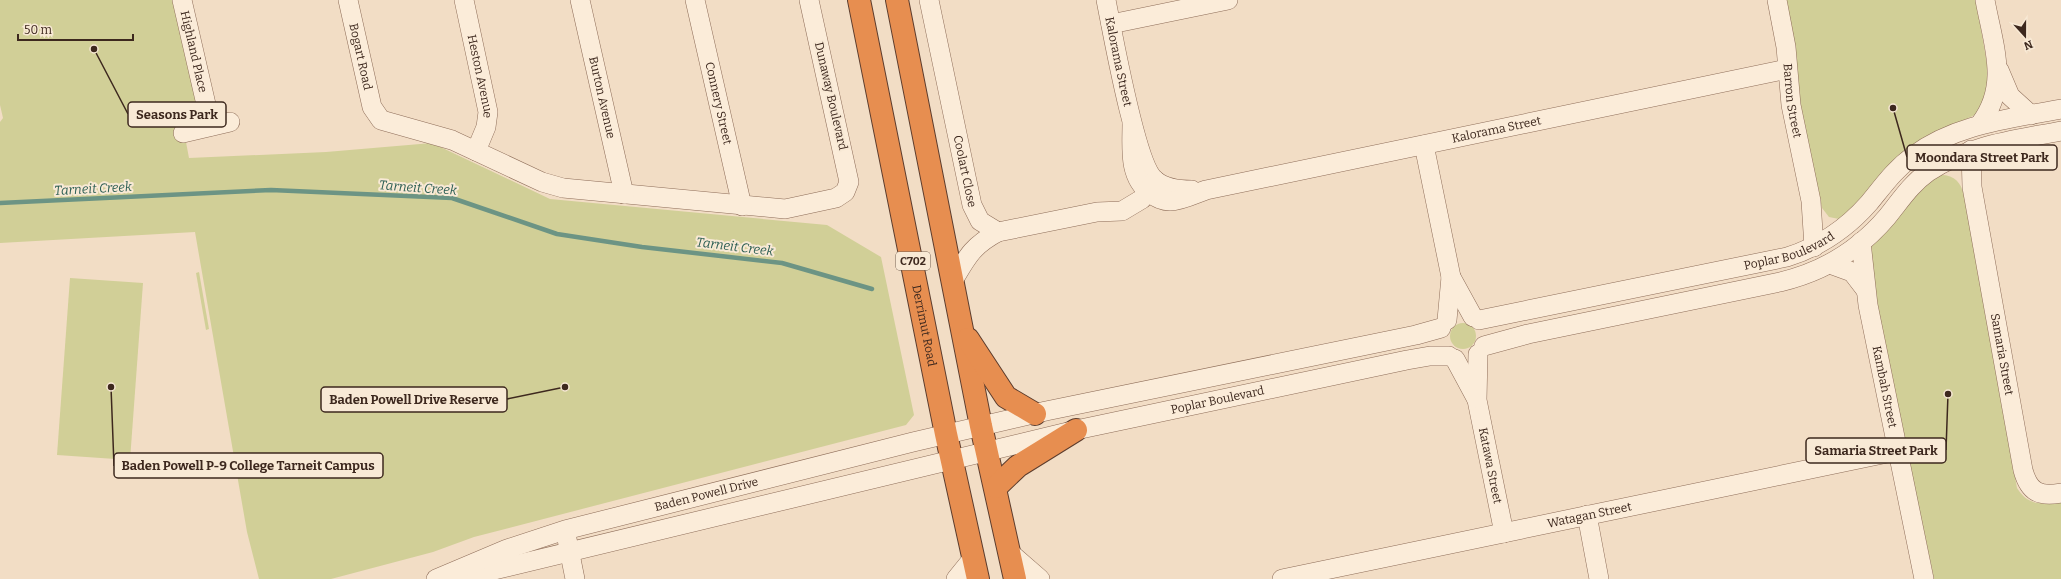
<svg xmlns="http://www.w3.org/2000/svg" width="2061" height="579" viewBox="0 0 2061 579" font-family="Bitter,serif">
  <rect width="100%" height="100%" fill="#f2ddc5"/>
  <g fill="#d1cf97">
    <polygon points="0,0 177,0 199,99 182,121 189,158 326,152 432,143 550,199 827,225 881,257 914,415 906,425 474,537 433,552 331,579 259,579 247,532 195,232 0,243 0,122 3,118 0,105"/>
    <polygon points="1786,0 1976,0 1991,87 1979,113 1943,130 1859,204 1839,219 1829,217 1822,208 1799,98"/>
    <path d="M1941,175C1955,175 1961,183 1964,195L2017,488C2028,506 2043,505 2061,501V579H1934L1868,265L1869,247L1922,185Z"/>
    <polygon points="199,272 209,329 206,330 196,273"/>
    <polygon points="70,278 143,283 130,460 57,455"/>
    <circle cx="1463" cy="336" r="13"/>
  </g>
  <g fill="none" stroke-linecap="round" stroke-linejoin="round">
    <polyline stroke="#6c9484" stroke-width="4.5" points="0,203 271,190 452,198 557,234 642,247 782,263 872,289"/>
    <defs>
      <g id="minor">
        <path id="s1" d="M182,0L211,126"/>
        <path id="s2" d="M348,0L372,107L381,120L452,140L542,182L563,188L785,209L836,198L845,192L849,182L809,0"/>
        <path id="s3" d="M464,0L488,112L486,127L476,151"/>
        <path id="s4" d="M580,0L624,194"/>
        <path id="s5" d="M695,0L742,206"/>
        <path id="s6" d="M929,0L972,205L980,221L998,232"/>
        <path id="s7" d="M1106,0C1112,30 1136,165 1155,180C1165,189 1179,190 1192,190"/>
        <path id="s8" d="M1777,0L1786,47L1791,105L1811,201L1814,247"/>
        <polyline points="1111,24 1228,0"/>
        <polyline points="1999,70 2010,96 2031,115"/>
        <path id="s9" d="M1132,124C1132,148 1128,177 1150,193C1156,198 1162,201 1170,201C1181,201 1195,194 1206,190L1787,69"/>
        <path d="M1980,124C2010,85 1993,44 1985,0"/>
        <polyline points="183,133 230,122"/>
        <polyline points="1424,145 1451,277 1473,317"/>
        <path id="s10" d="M1971,150L1972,187L2023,470C2029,492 2039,497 2061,493"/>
        <path id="s11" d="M1861,242L1868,305L1924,579"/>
        <polyline points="1830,264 1852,272 1865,289"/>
        <path d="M953,281C967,257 972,246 998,232L1097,212L1122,211L1142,199L1155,180"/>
        <polyline points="1447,320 1451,277"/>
        <path id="s12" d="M1479,320L1787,257C1819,247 1847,228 1869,203C1883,186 1895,169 1913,156C1956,124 2009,119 2061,109"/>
        <path d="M1484,346L1528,334L1780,282C1822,272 1859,250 1887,217C1900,201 1911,184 1928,172C1968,145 2015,140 2061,131"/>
        <path id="s13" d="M1478,354L1477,400L1504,533"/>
        <polyline points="1455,359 1476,398"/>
        <polyline points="1587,515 1599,579"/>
        <polyline points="567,539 575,579"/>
        <polyline points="1009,552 1040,579"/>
        <path id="s14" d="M465,577L1076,430L1407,360L1430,356H1449"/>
        <path id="s15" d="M436,579L507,549L565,530L913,442L1046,411L1416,335L1441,328"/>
        <polyline points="956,579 973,558"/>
        <path id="s16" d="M1282,579L1897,451"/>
      </g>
      <g id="highway">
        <path id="s17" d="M859,0L946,434L978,579"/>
        <polyline points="897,0 981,426 1015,579"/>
        <polyline points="968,339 1006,397 1035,414"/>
        <polyline points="996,487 1018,466 1076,430"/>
      </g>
    </defs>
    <use href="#minor" stroke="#8e6d59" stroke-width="20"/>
    <use href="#highway" stroke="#5c3c2d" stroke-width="24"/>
    <use href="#minor" stroke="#fbecd9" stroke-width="19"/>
    <use href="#highway" stroke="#e78e50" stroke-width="22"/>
  </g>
  <g text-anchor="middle" stroke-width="4" stroke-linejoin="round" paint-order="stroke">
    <rect fill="#f8e9d5" stroke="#756255" stroke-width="1" x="896" y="252" width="34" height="18" rx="3"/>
    <g font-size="11" font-weight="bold" fill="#3d281e">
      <text x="913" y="265">C702</text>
    </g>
    <g font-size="12" fill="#3d281e" stroke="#f8e9d5">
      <text dy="4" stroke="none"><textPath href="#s1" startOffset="53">Highland Place</textPath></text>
      <text dy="4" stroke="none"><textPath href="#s2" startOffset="58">Bogart Road</textPath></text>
      <text dy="4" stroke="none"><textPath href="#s7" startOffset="63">Kalorama Street</textPath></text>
      <text dy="4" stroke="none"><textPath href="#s3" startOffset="78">Heston Avenue</textPath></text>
      <text transform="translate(831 96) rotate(77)" y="4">Dunaway Boulevard</text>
      <text dy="4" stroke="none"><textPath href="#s4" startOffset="100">Burton Avenue</textPath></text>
      <text dy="4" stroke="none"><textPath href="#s8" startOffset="102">Barron Street</textPath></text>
      <text dy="4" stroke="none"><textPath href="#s5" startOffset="106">Connery Street</textPath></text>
      <text dy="4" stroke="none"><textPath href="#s9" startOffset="431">Kalorama Street</textPath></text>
      <text dy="4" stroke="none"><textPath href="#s6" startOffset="175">Coolart Close</textPath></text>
      <text dy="4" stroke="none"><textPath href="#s12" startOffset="318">Poplar Boulevard</textPath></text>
      <text dy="4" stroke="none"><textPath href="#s17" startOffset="332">Derrimut Road</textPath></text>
      <text dy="4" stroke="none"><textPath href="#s10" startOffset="207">Samaria Street</textPath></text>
      <text dy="4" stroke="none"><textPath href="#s11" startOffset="147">Kambah Street</textPath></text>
      <text dy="4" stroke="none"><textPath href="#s14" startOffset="773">Poplar Boulevard</textPath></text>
      <text dy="4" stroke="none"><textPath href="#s13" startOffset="113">Katawa Street</textPath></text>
      <text dy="4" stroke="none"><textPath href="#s15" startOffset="284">Baden Powell Drive</textPath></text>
      <text dy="4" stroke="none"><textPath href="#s16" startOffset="314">Watagan Street</textPath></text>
    </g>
    <g font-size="13" font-style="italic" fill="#2c5e53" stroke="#f8e9d5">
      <text transform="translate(418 187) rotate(4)" y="5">Tarneit Creek</text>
      <text transform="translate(93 188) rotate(-3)" y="5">Tarneit Creek</text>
      <text transform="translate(735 246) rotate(7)" y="5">Tarneit Creek</text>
    </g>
  </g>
  <path fill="none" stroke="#3d281e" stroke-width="1.5" d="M94 49L128 114M1893 108L1907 157M565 387L507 399M1948 394L1946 450M111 387L114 466"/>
  <g fill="#3d281e" stroke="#f8e9d5" stroke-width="1.5">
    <circle cx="94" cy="49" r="4"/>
    <circle cx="1893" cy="108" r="4"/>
    <circle cx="565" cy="387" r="4"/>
    <circle cx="1948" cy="394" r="4"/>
    <circle cx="111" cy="387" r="4"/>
  </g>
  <g fill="#f8e9d5" stroke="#3d281e" stroke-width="1.5">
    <rect x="128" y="102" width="98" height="25" rx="4"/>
    <rect x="1907" y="145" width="150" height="25" rx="4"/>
    <rect x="321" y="387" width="186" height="25" rx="4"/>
    <rect x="1806" y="438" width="140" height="25" rx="4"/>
    <rect x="114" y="453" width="269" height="25" rx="4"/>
  </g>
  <g font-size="13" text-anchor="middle" font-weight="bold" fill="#3d281e">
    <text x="177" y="119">Seasons Park</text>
    <text x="1982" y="162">Moondara Street Park</text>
    <text x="414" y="404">Baden Powell Drive Reserve</text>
    <text x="1876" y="455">Samaria Street Park</text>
    <text x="248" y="470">Baden Powell P-9 College Tarneit Campus</text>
  </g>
  <g transform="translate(2025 36) rotate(159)" stroke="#f8e9d5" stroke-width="3" paint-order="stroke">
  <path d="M0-3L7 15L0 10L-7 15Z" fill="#3d281e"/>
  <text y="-6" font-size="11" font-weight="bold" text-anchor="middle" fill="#3d281e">N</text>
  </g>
  <path d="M18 34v6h115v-6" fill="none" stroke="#3d281e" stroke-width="2"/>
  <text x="24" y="34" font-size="12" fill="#3d281e" stroke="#f8e9d5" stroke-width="3" paint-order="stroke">50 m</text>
</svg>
